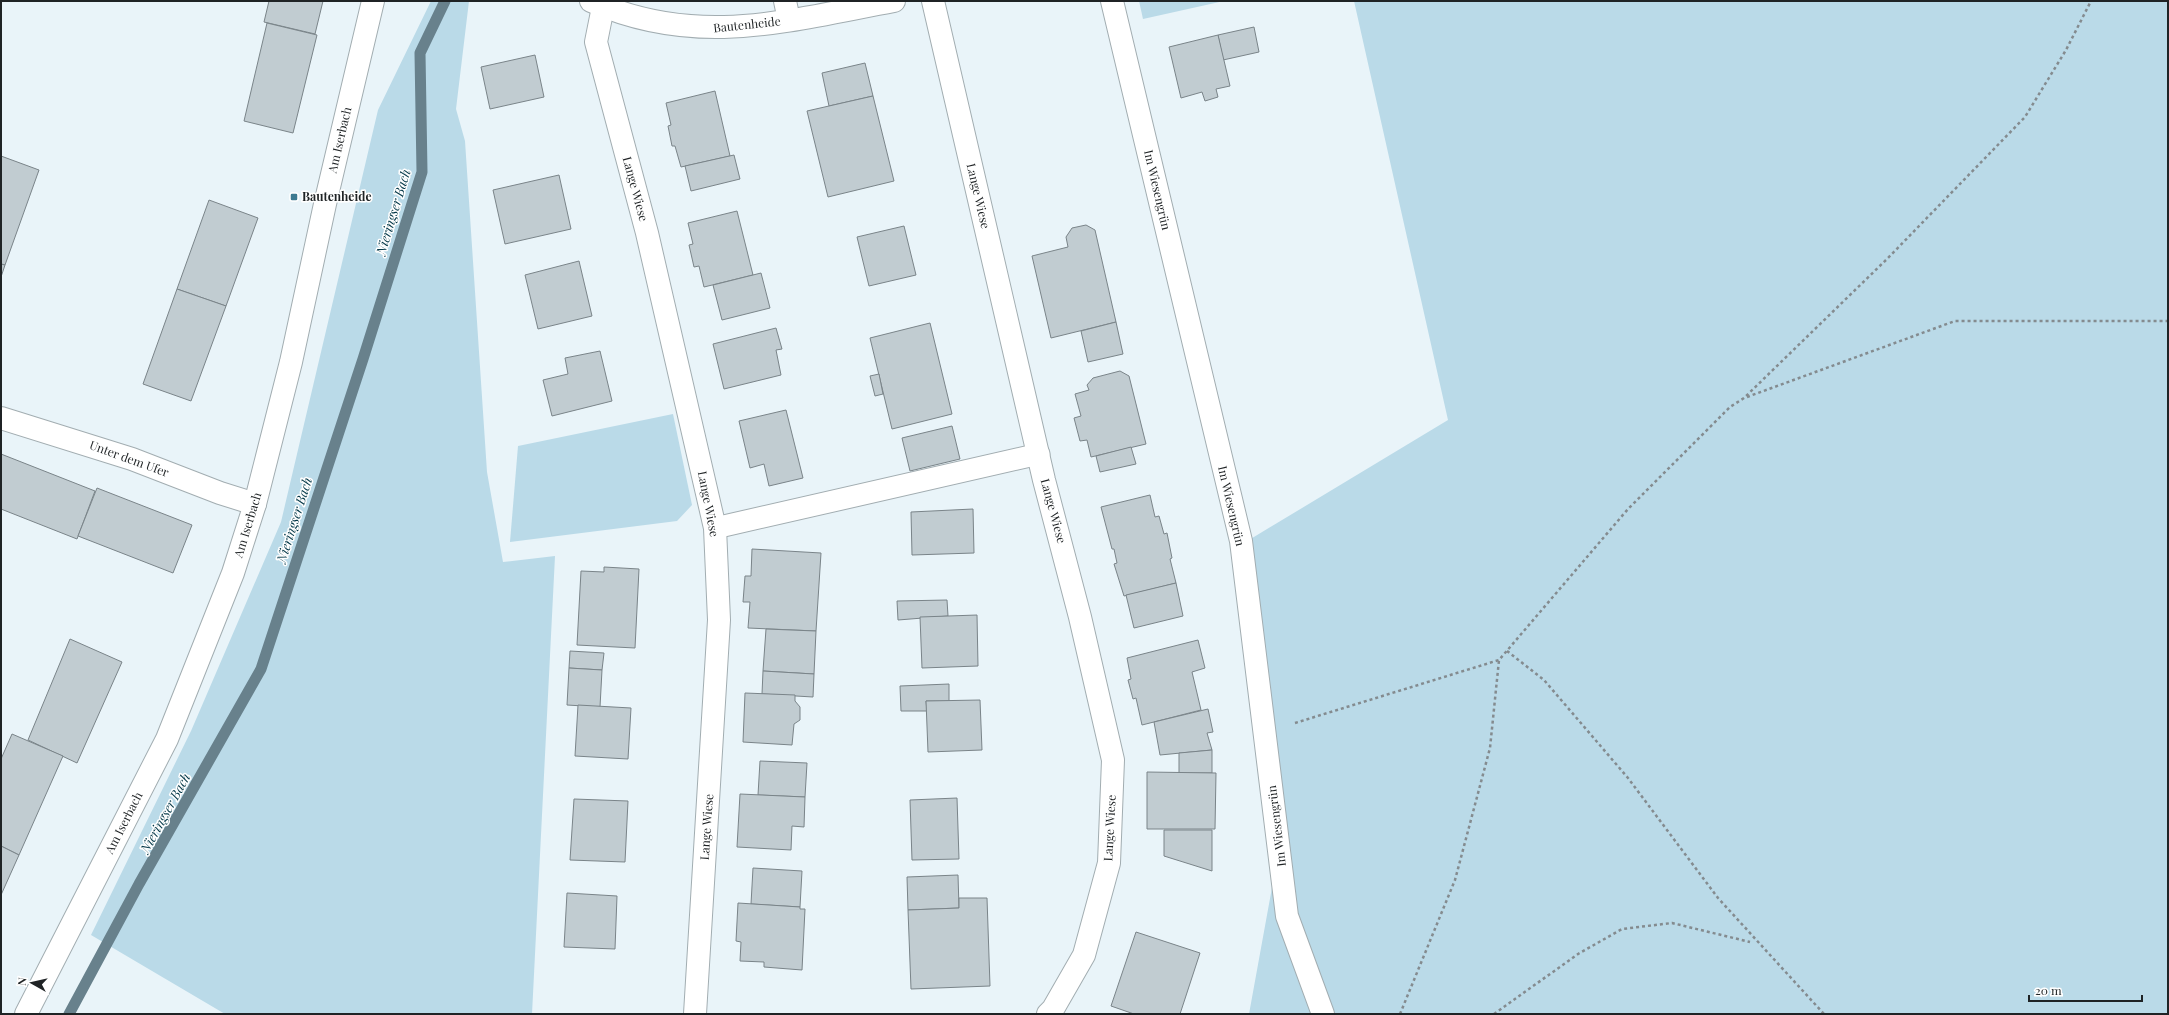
<svg xmlns="http://www.w3.org/2000/svg" width="2169" height="1015" viewBox="0 0 2169 1015" font-family="'Playfair Display',serif">
  <rect width="100%" height="100%" fill="#e9f4f9"/>
  <g fill="#badae8">
    <polygon points="431,1 469,1 456,109 465,141 487,472 503,562 555,556 532,1014 225,1014 91,935 191,731 281,522 378,110"/>
    <polygon points="1139,1 1224,1 1143,19"/>
    <polygon points="1354,1 2168,1 2168,1014 1249,1014 1275,871 1244,543 1448,420"/>
    <polygon points="673,414 692,505 677,521 510,542 518,446"/>
  </g>
  <g fill="none" stroke-linecap="round" stroke-linejoin="round">
    <polyline stroke="#68818c" stroke-width="11" points="69,1014 139,884 261,669 363,359 422,172 420,53 445,1"/>
  </g>
  <g fill="#c1ccd1" stroke="#7a8489">
    <polygon points="269,1 323,1 315,34 264,22"/>
    <polygon points="267,23 317,35 293,133 244,121"/>
    <polygon points="1254,27 1259,52 1223,60 1218,35"/>
    <polygon points="1218,35 1230,86 1216,89 1218,97 1205,101 1202,92 1181,98 1169,47"/>
    <polygon points="535,55 544,97 490,109 481,67"/>
    <polygon points="865,63 873,96 829,106 822,73"/>
    <polygon points="715,91 730,156 681,167 675,146 672,146 668,126 671,125 666,103"/>
    <polygon points="873,96 894,181 828,197 807,111"/>
    <polygon points="734,155 740,179 691,191 685,166"/>
    <polygon points="1,156 39,170 5,265 1,264"/>
    <polygon points="559,175 571,229 505,244 493,190"/>
    <polygon points="209,200 258,218 226,306 177,289"/>
    <polygon points="737,211 753,275 704,287 699,266 694,267 689,245 693,244 688,223"/>
    <polygon points="1086,225 1095,230 1116,322 1051,338 1032,256 1068,247 1066,237 1072,228"/>
    <polygon points="904,226 916,275 869,286 857,237"/>
    <polygon points="579,261 592,316 538,329 525,275"/>
    <polygon points="1,264 5,265 1,277"/>
    <polygon points="761,273 770,308 722,320 713,285"/>
    <polygon points="177,289 226,306 191,401 143,384"/>
    <polygon points="1116,322 1123,354 1088,362 1081,331"/>
    <polygon points="930,323 952,414 892,429 870,338"/>
    <polygon points="776,328 782,349 776,350 781,375 724,389 713,344"/>
    <polygon points="600,351 612,401 552,416 543,380 568,374 565,358"/>
    <polygon points="1120,371 1129,376 1146,444 1091,457 1087,440 1080,441 1074,418 1081,416 1075,394 1089,390 1087,385 1093,378"/>
    <polygon points="879,374 883,394 875,396 870,376"/>
    <polygon points="786,410 803,478 769,486 764,464 750,468 739,421"/>
    <polygon points="952,426 960,459 910,471 902,438"/>
    <polygon points="1131,447 1136,464 1100,472 1096,456"/>
    <polygon points="1,454 95,491 77,539 1,509"/>
    <polygon points="97,488 192,525 173,573 78,536"/>
    <polygon points="1150,495 1155,517 1159,516 1164,534 1167,533 1172,558 1170,559 1176,583 1124,596 1114,564 1117,563 1114,549 1112,549 1101,507"/>
    <polygon points="973,509 974,553 912,555 911,512"/>
    <polygon points="752,549 821,553 816,631 748,628 750,602 743,602 745,576 751,576"/>
    <polygon points="604,567 639,569 635,648 577,645 581,571 604,572"/>
    <polygon points="1176,583 1183,616 1134,628 1126,595"/>
    <polygon points="947,600 948,616 898,620 897,601"/>
    <polygon points="977,615 978,666 922,668 920,617"/>
    <polygon points="766,629 816,631 814,674 763,671"/>
    <polygon points="70,639 122,662 77,763 28,740"/>
    <polygon points="1198,640 1205,668 1192,672 1201,710 1142,725 1136,698 1133,699 1128,680 1131,679 1127,658"/>
    <polygon points="570,651 604,653 602,670 569,668"/>
    <polygon points="569,668 602,670 600,707 567,705"/>
    <polygon points="763,671 814,674 813,697 762,694"/>
    <polygon points="949,684 949,701 926,701 927,711 901,711 900,686"/>
    <polygon points="745,693 795,695 795,701 800,707 800,720 794,724 792,745 743,742"/>
    <polygon points="980,700 982,750 928,752 926,701"/>
    <polygon points="578,705 631,708 628,759 575,756"/>
    <polygon points="1208,709 1213,732 1207,733 1212,750 1160,755 1154,722"/>
    <polygon points="12,734 63,756 19,855 1,846 1,759"/>
    <polygon points="1212,750 1212,773 1179,773 1179,753"/>
    <polygon points="760,761 807,763 805,797 758,795"/>
    <polygon points="1147,772 1216,773 1215,829 1147,829"/>
    <polygon points="740,794 805,797 804,827 792,826 791,850 737,847"/>
    <polygon points="957,798 959,859 912,860 910,800"/>
    <polygon points="574,799 628,801 625,862 570,860"/>
    <polygon points="1164,830 1212,830 1212,871 1164,856"/>
    <polygon points="1,846 19,855 1,895"/>
    <polygon points="753,868 802,871 800,907 751,904"/>
    <polygon points="958,875 959,908 908,910 907,877"/>
    <polygon points="567,893 617,896 615,949 564,947"/>
    <polygon points="959,898 987,898 990,986 911,989 908,910 959,908"/>
    <polygon points="738,903 800,907 800,909 805,909 802,970 764,967 764,962 740,961 741,942 736,941"/>
    <polygon points="1136,932 1200,953 1180,1014 1134,1014 1111,1006"/>
  </g>
  <g fill="none" stroke-linecap="round" stroke-linejoin="round">
    <defs>
      <polyline id="service" points="715,528 1039,454"/>
      <g id="minor">
        <path d="M591,1C697,48 786,21 894,1"/>
        <polyline points="785,1 789,20"/>
        <polyline points="933,1 1044,480 1080,617 1113,760 1109,863 1084,955 1053,1009 1048,1014"/>
        <polyline points="1112,1 1241,541 1287,916 1323,1014"/>
        <polyline points="603,7 596,42 647,233 715,528 719,620 695,1014"/>
        <polyline points="1,418 132,459 220,493 255,504"/>
        <polyline points="26,1014 167,739 233,573 255,504 291,362 325,204 373,1"/>
      </g>
    </defs>
    <use href="#service" stroke="#a2adb1" stroke-width="23"/>
    <use href="#minor" stroke="#a2adb1" stroke-width="24"/>
    <g stroke="#848b8f" stroke-width="2.5" stroke-dasharray="3 3" stroke-linecap="butt">
      <polyline points="1747,397 1955,321 2168,321"/>
      <polyline points="1507,651 1544,680 1628,778 1718,898 1824,1014"/>
      <polyline points="1295,723 1499,660 1628,509 1730,407 1744,398 1887,259 2025,117 2066,50 2091,1"/>
      <polyline points="1400,1014 1455,880 1490,748 1499,660"/>
      <polyline points="1494,1014 1578,954 1622,929 1672,923 1750,942"/>
    </g>
    <use href="#service" stroke="#fff" stroke-width="21"/>
    <use href="#minor" stroke="#fff" stroke-width="22"/>
  </g>
  <rect fill="#3d7a91" stroke="#fff" stroke-width="1.5" x="290" y="193" width="8" height="8" rx="2"/>
  <g text-anchor="middle" stroke-width="3" stroke-linejoin="round" paint-order="stroke">
    <g font-size="12" fill="#1f2325" stroke="#fff">
      <text transform="translate(747 25) rotate(-6)" y="4">Bautenheide</text>
      <text transform="translate(340 140) rotate(-77)" y="4">Am Iserbach</text>
      <text transform="translate(635 189) rotate(75)" y="4">Lange Wiese</text>
      <text transform="translate(1157 190) rotate(77)" y="4">Im Wiesengrün</text>
      <text transform="translate(978 196) rotate(77)" y="4">Lange Wiese</text>
      <text transform="translate(129 459) rotate(20)" y="4">Unter dem Ufer</text>
      <text transform="translate(708 504) rotate(79)" y="4">Lange Wiese</text>
      <text transform="translate(1231 506) rotate(77)" y="4">Im Wiesengrün</text>
      <text transform="translate(1053 511) rotate(75)" y="4">Lange Wiese</text>
      <text transform="translate(248 525) rotate(-73)" y="4">Am Iserbach</text>
      <text transform="translate(124 823) rotate(-63)" y="4">Am Iserbach</text>
      <text transform="translate(1277 826) rotate(-97)" y="4">Im Wiesengrün</text>
      <text transform="translate(707 827) rotate(-86)" y="4">Lange Wiese</text>
      <text transform="translate(1110 828) rotate(-87)" y="4">Lange Wiese</text>
    </g>
    <g font-size="12" font-weight="bold" fill="#1f2325" stroke="#fff" text-anchor="start">
      <text x="302" y="201">Bautenheide</text>
    </g>
    <g font-size="13" font-style="italic" fill="#053949" stroke="#fff">
      <text transform="translate(393 212) rotate(-73)" y="5">Nieringser Bach</text>
      <text transform="translate(294 520) rotate(-72)" y="5">Nieringser Bach</text>
      <text transform="translate(165 813) rotate(-61)" y="5">Nieringser Bach</text>
    </g>
  </g>
  <rect width="2169" height="1015" fill="none" stroke="#1f2325" stroke-width="4"/>
  <g transform="translate(32 983) rotate(278)" stroke="#ffffff" stroke-width="3" paint-order="stroke">
  <path d="M0-3L7 15L0 10L-7 15Z" fill="#1f2325"/>
  <text y="-6" font-size="11" font-weight="bold" text-anchor="middle" fill="#1f2325">N</text>
  </g>
  <path d="M2029 995v6h113v-6" fill="none" stroke="#1f2325" stroke-width="2"/>
  <text x="2035" y="995" font-size="12" fill="#1f2325" stroke="#ffffff" stroke-width="3" paint-order="stroke">20 m</text>
</svg>
